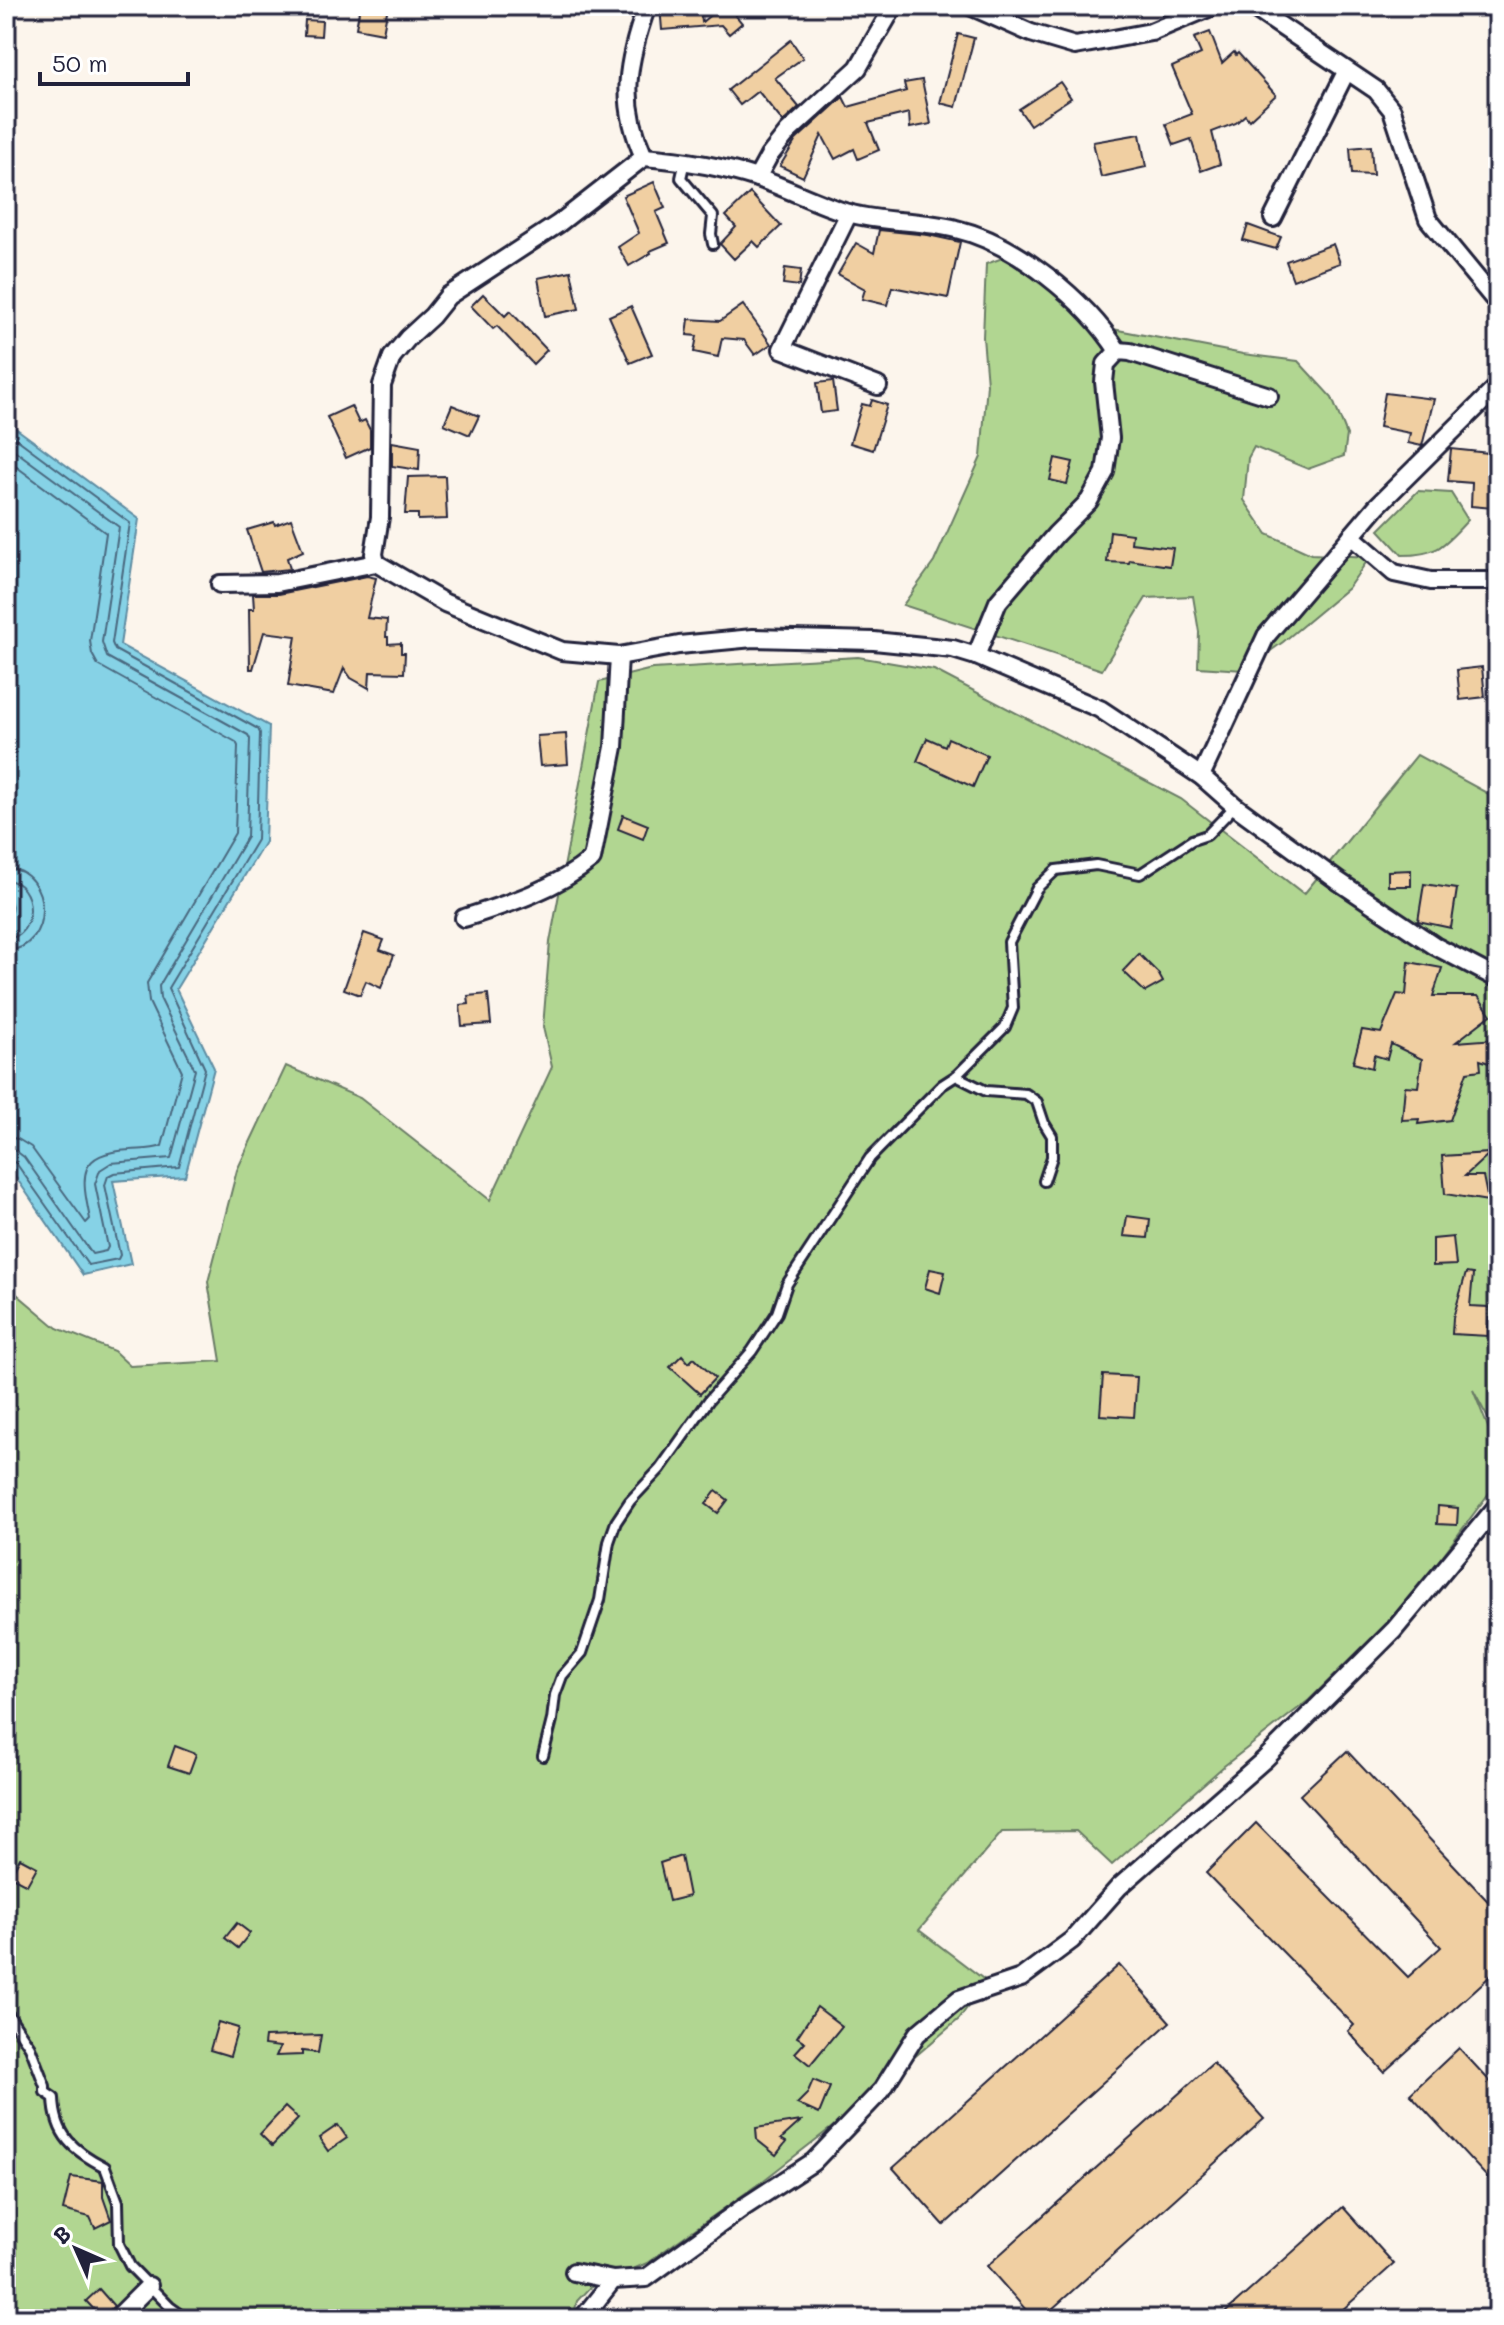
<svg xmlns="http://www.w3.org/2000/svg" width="1504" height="2325" viewBox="0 0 1504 2325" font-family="Mali,sans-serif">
  <rect width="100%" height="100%" fill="#fcf5ec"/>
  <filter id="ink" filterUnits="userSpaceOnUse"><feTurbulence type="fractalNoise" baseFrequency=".0125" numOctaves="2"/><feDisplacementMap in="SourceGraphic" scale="16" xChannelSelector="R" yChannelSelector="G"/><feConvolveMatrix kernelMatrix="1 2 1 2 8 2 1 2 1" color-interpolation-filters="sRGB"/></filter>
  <g filter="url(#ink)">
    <g fill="#b1d691" stroke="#6a7c66" stroke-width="2">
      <polygon points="1008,256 1048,280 1092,325 1243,354 1298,361 1332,398 1347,435 1344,456 1308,469 1254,447 1248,458 1244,500 1267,534 1311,554 1370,557 1348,588 1283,642 1244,670 1198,667 1199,632 1193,596 1146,598 1102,670 903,605 934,562 981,457 987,384 983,337 986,264"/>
      <path d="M1418,491L1451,493L1468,520C1444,545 1439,555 1402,555L1379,530Z"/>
      <polygon points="858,657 934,670 1181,799 1304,894 1417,755 1498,799 1498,1437 1473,1390 1498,1452 1498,1481 1409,1601 1309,1700 1224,1766 1112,1865 1076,1831 1002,1832 919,1930 986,1981 959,2019 836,2124 764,2180 647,2263 589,2288 577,2301 573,2319 6,2319 6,1285 57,1328 114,1351 130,1366 221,1361 208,1282 237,1170 286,1066 360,1098 490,1200 552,1067 543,1027 550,942 599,682 652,669"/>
    </g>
    <polygon fill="#86d2e6" stroke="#5e8ca2" stroke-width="2" points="6,421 139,519 120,645 269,726 265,842 176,989 214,1068 185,1176 113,1181 131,1264 83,1275 6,1163 6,944 12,906 6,888"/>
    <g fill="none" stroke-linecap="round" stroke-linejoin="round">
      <g stroke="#4a687f" stroke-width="2">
        <polyline points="6,431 130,523 112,643 115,650 258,729 260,733 257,840 168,988 205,1069 179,1167 114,1173 108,1176 105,1185 120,1255 118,1259 88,1265 16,1163 6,1159"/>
        <polyline points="6,444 119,527 102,642 107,657 248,735 250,739 247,837 159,986 160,998 195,1070 171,1158 111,1163 100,1170 95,1184 108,1247 106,1251 92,1254 24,1157 16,1151 6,1149"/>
        <path d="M6,459L106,533L90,641L92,654L98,665L236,742L238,746L235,833L147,983L149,1002L182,1071L162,1146C152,1150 141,1149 130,1150C77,1153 81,1175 90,1219L86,1223L31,1147L18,1139L6,1137"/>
        <path d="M6,868C54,870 54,949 6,951"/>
        <path d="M6,880C38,882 38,937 6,939"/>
      </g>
    </g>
    <g fill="#f0cfa2" stroke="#22223b" stroke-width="2">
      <polygon points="360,6 388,6 383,33 356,28"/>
      <polygon points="660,6 700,6 702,22 721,6 728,6 742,23 729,34 721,25 662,30"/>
      <polygon points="305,20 322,21 321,36 304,35"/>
      <polygon points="1210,32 1222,63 1234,52 1236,55 1238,53 1276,95 1249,120 1245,115 1236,123 1212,132 1220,164 1201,171 1191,139 1174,145 1166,124 1192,114 1172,67 1201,54 1194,38"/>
      <polygon points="958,34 974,38 956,107 940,103"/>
      <polygon points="791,40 803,58 775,78 799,107 783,122 758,91 740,105 728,90"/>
      <polygon points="922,80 931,124 910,128 909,113 868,123 879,150 858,159 854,149 835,159 822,135 803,177 780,166 796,140 843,97 848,107 906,91 904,83"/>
      <polygon points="1060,82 1071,98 1030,125 1019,109"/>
      <polygon points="1140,134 1146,167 1101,177 1093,142"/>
      <polygon points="1371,146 1373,175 1352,174 1350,148"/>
      <polygon points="654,182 665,208 656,212 669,243 650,251 651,253 629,266 618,247 639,233 623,196"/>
      <polygon points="750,193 781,226 759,247 753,241 734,259 720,244 736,227 726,216"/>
      <polygon points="1248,225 1281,237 1276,249 1243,240"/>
      <polygon points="879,230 928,235 960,242 948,298 892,287 887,305 862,299 865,289 838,274 856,243 874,253"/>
      <polygon points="1333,244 1340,263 1293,280 1286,261"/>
      <polygon points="785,268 801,270 799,286 783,284"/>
      <polygon points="571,271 579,309 545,316 538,278"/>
      <polygon points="483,294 505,316 510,311 547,350 533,364 497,326 493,329 471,306"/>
      <polygon points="743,305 771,344 755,355 744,340 722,338 718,357 694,352 697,336 687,335 689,319 720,321"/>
      <polygon points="631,306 652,354 630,363 609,316"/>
      <polygon points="833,381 837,411 821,413 817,383"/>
      <polygon points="1385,393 1434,399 1422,446 1408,443 1410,433 1379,427"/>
      <polygon points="872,400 887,405 873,450 850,443 862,404 870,406"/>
      <polygon points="452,405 479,416 470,435 444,424"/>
      <polygon points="351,406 359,423 365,420 370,430 370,447 346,458 327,417"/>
      <polygon points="392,442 420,447 419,470 392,466"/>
      <polygon points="1451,449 1498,454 1493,508 1471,506 1472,483 1448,481"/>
      <polygon points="1055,458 1073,462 1067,484 1050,480"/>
      <polygon points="445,476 447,519 418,520 418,514 405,514 408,477"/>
      <polygon points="291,519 303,551 287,558 290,569 261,572 247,530 274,522 275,525"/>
      <polygon points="1110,531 1132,534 1131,543 1173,548 1170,566 1130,560 1129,563 1107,562"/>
      <polygon points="367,576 376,578 367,618 387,620 386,637 388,637 388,644 401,643 401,653 405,653 404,673 370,672 369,688 351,678 344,668 334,694 288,686 296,636 264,632 253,669 250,669 249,609 254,609 253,594 279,594"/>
      <polygon points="1482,667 1485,697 1460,700 1457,670"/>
      <polygon points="566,734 568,764 540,766 537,736"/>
      <polygon points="927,738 945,746 948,738 987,755 973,787 917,761"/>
      <polygon points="623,815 648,825 643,839 618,829"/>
      <polygon points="1411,870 1411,886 1388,886 1388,871"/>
      <polygon points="1424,884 1457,889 1451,928 1418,921"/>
      <polygon points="364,933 384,940 380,950 394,955 381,988 366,981 360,995 344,989"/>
      <polygon points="1139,954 1158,973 1163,982 1145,992 1123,971"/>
      <polygon points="1409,962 1442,968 1433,996 1478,996 1491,1015 1456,1042 1496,1039 1498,1066 1480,1060 1481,1070 1467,1072 1450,1120 1418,1124 1419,1119 1402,1120 1405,1086 1418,1087 1422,1059 1391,1044 1387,1059 1374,1055 1372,1068 1353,1063 1362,1030 1381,1033 1397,994 1406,995"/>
      <polygon points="488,994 491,1024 462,1026 460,1005 469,1004 468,996"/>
      <polygon points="1490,1153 1465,1176 1483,1176 1488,1201 1445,1194 1442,1156"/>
      <polygon points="1127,1216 1150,1219 1148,1238 1124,1236"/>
      <polygon points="1453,1237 1456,1265 1433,1266 1433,1239"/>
      <polygon points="930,1269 945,1272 940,1293 925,1288"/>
      <polygon points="1466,1273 1473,1274 1470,1306 1489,1307 1488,1336 1452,1334 1453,1318"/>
      <polygon points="682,1355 689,1363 694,1358 715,1378 700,1394 670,1367"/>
      <polygon points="1103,1375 1137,1377 1134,1417 1100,1415"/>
      <polygon points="716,1491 728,1500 718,1513 706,1504"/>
      <polygon points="1438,1506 1458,1508 1457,1525 1437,1524"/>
      <polygon points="175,1746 196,1754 189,1773 168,1766"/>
      <polygon points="1347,1751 1498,1912 1498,1969 1384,2072 1348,2031 1354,2025 1206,1873 1256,1823 1408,1977 1441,1947 1300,1795"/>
      <polygon points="681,1856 689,1896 669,1901 660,1863"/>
      <polygon points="20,1858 37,1867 27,1885 10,1876"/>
      <polygon points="237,1923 250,1933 238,1948 225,1938"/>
      <polygon points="1119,1965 1170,2022 944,2225 893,2168"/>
      <polygon points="817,2007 842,2026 810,2065 795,2053 805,2042 797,2037"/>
      <polygon points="218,2022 238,2028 230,2056 210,2050"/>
      <polygon points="321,2035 318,2053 302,2051 302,2055 276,2056 280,2047 264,2045 265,2037"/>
      <polygon points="1459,2048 1498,2090 1498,2189 1410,2094"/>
      <polygon points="1213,2063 1264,2119 1041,2319 1034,2319 987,2266"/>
      <polygon points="813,2080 830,2087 819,2114 797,2104 807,2094"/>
      <polygon points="285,2107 298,2119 272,2146 260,2134"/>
      <polygon points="801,2121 781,2139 786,2142 776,2155 757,2140 756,2128"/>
      <polygon points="338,2125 347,2138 328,2151 319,2138"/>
      <polygon points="71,2177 103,2181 103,2197 111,2220 95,2228 90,2217 63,2210"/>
      <polygon points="1343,2207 1394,2264 1332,2319 1218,2319"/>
      <polygon points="99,2289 114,2306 102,2318 86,2301"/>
    </g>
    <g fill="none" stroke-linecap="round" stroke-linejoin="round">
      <defs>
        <g id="lane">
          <polyline points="685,161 681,178 713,216 711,234 713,244"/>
          <polyline points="956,1076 986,1091 1026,1094 1037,1102 1044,1123 1052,1136 1052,1157 1044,1181"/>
          <polyline points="543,1756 552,1720 555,1695 562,1676 582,1653 600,1600 609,1542 616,1522 630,1501 660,1469 709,1400 752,1351 777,1313 787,1284 870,1158 942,1085 956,1076 1005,1027 1013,1008 1009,942 1037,888 1056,870 1096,865 1140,874 1192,840 1207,835 1235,806"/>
          <path d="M6,2011L30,2047L45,2086V2092L54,2098C55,2136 74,2151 105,2167L118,2202L119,2244L130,2266L170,2307L187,2319"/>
        </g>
        <g id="street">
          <polyline points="970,6 1031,33 1075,46 1151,32 1213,6"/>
          <polyline points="1251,6 1376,90 1392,110 1428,219 1498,304"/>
          <path d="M644,157C682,160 720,166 757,178C788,188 817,204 848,213C883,223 921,220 956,229C1016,243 1085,300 1118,351"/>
          <polyline points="757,178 769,156 788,132 858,68 894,6"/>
          <polyline points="849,213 782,349 878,386"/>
          <polyline points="1273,218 1346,72"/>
          <polyline points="1351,536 1394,573 1431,581 1498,581"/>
          <path d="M376,563L374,554L380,517L382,385L392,357L408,338L432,316L448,296L558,224L644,157C619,102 627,61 647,6"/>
          <polyline points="220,584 277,583 376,563 445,603 562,651 619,656 679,645 753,638 874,641 953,649 976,656 1100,709 1201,776 1235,806 1338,881 1435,946 1498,979"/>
          <polyline points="976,656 998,602 1056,534 1089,501 1105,472 1110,438 1104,382 1106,364 1118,351 1130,352 1269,396"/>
          <polyline points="1201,776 1266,636 1377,506 1498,386"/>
          <path d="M464,918C508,904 556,889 592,859L614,747L619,656"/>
          <polyline points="574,2272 613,2280 646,2278 744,2207 813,2162 882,2090 917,2034 959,1999 1021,1978 1072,1940 1119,1887 1265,1759 1394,1630 1498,1505"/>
          <polyline points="120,2319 121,2314 149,2286"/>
          <polyline points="582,2319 613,2280"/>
        </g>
      </defs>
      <use href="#lane" stroke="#22223b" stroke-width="14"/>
      <use href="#street" stroke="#22223b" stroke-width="22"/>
      <use href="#lane" stroke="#fff" stroke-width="8"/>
      <use href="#street" stroke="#fff" stroke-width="16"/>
    </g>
  </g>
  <rect width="1504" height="2325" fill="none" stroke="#fff" stroke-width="32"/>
  <rect x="16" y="16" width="1472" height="2293" fill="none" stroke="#22223b" stroke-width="3" filter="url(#ink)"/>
  <g transform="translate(76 2249) rotate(315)" stroke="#ffffff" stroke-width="6" paint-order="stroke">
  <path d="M0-6L14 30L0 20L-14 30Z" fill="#22223b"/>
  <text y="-12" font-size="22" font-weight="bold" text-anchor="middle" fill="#22223b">B</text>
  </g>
  <path d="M40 72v12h148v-12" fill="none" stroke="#22223b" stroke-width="4"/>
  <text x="52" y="72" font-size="24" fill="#22223b" stroke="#ffffff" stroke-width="6" paint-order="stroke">50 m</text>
</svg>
